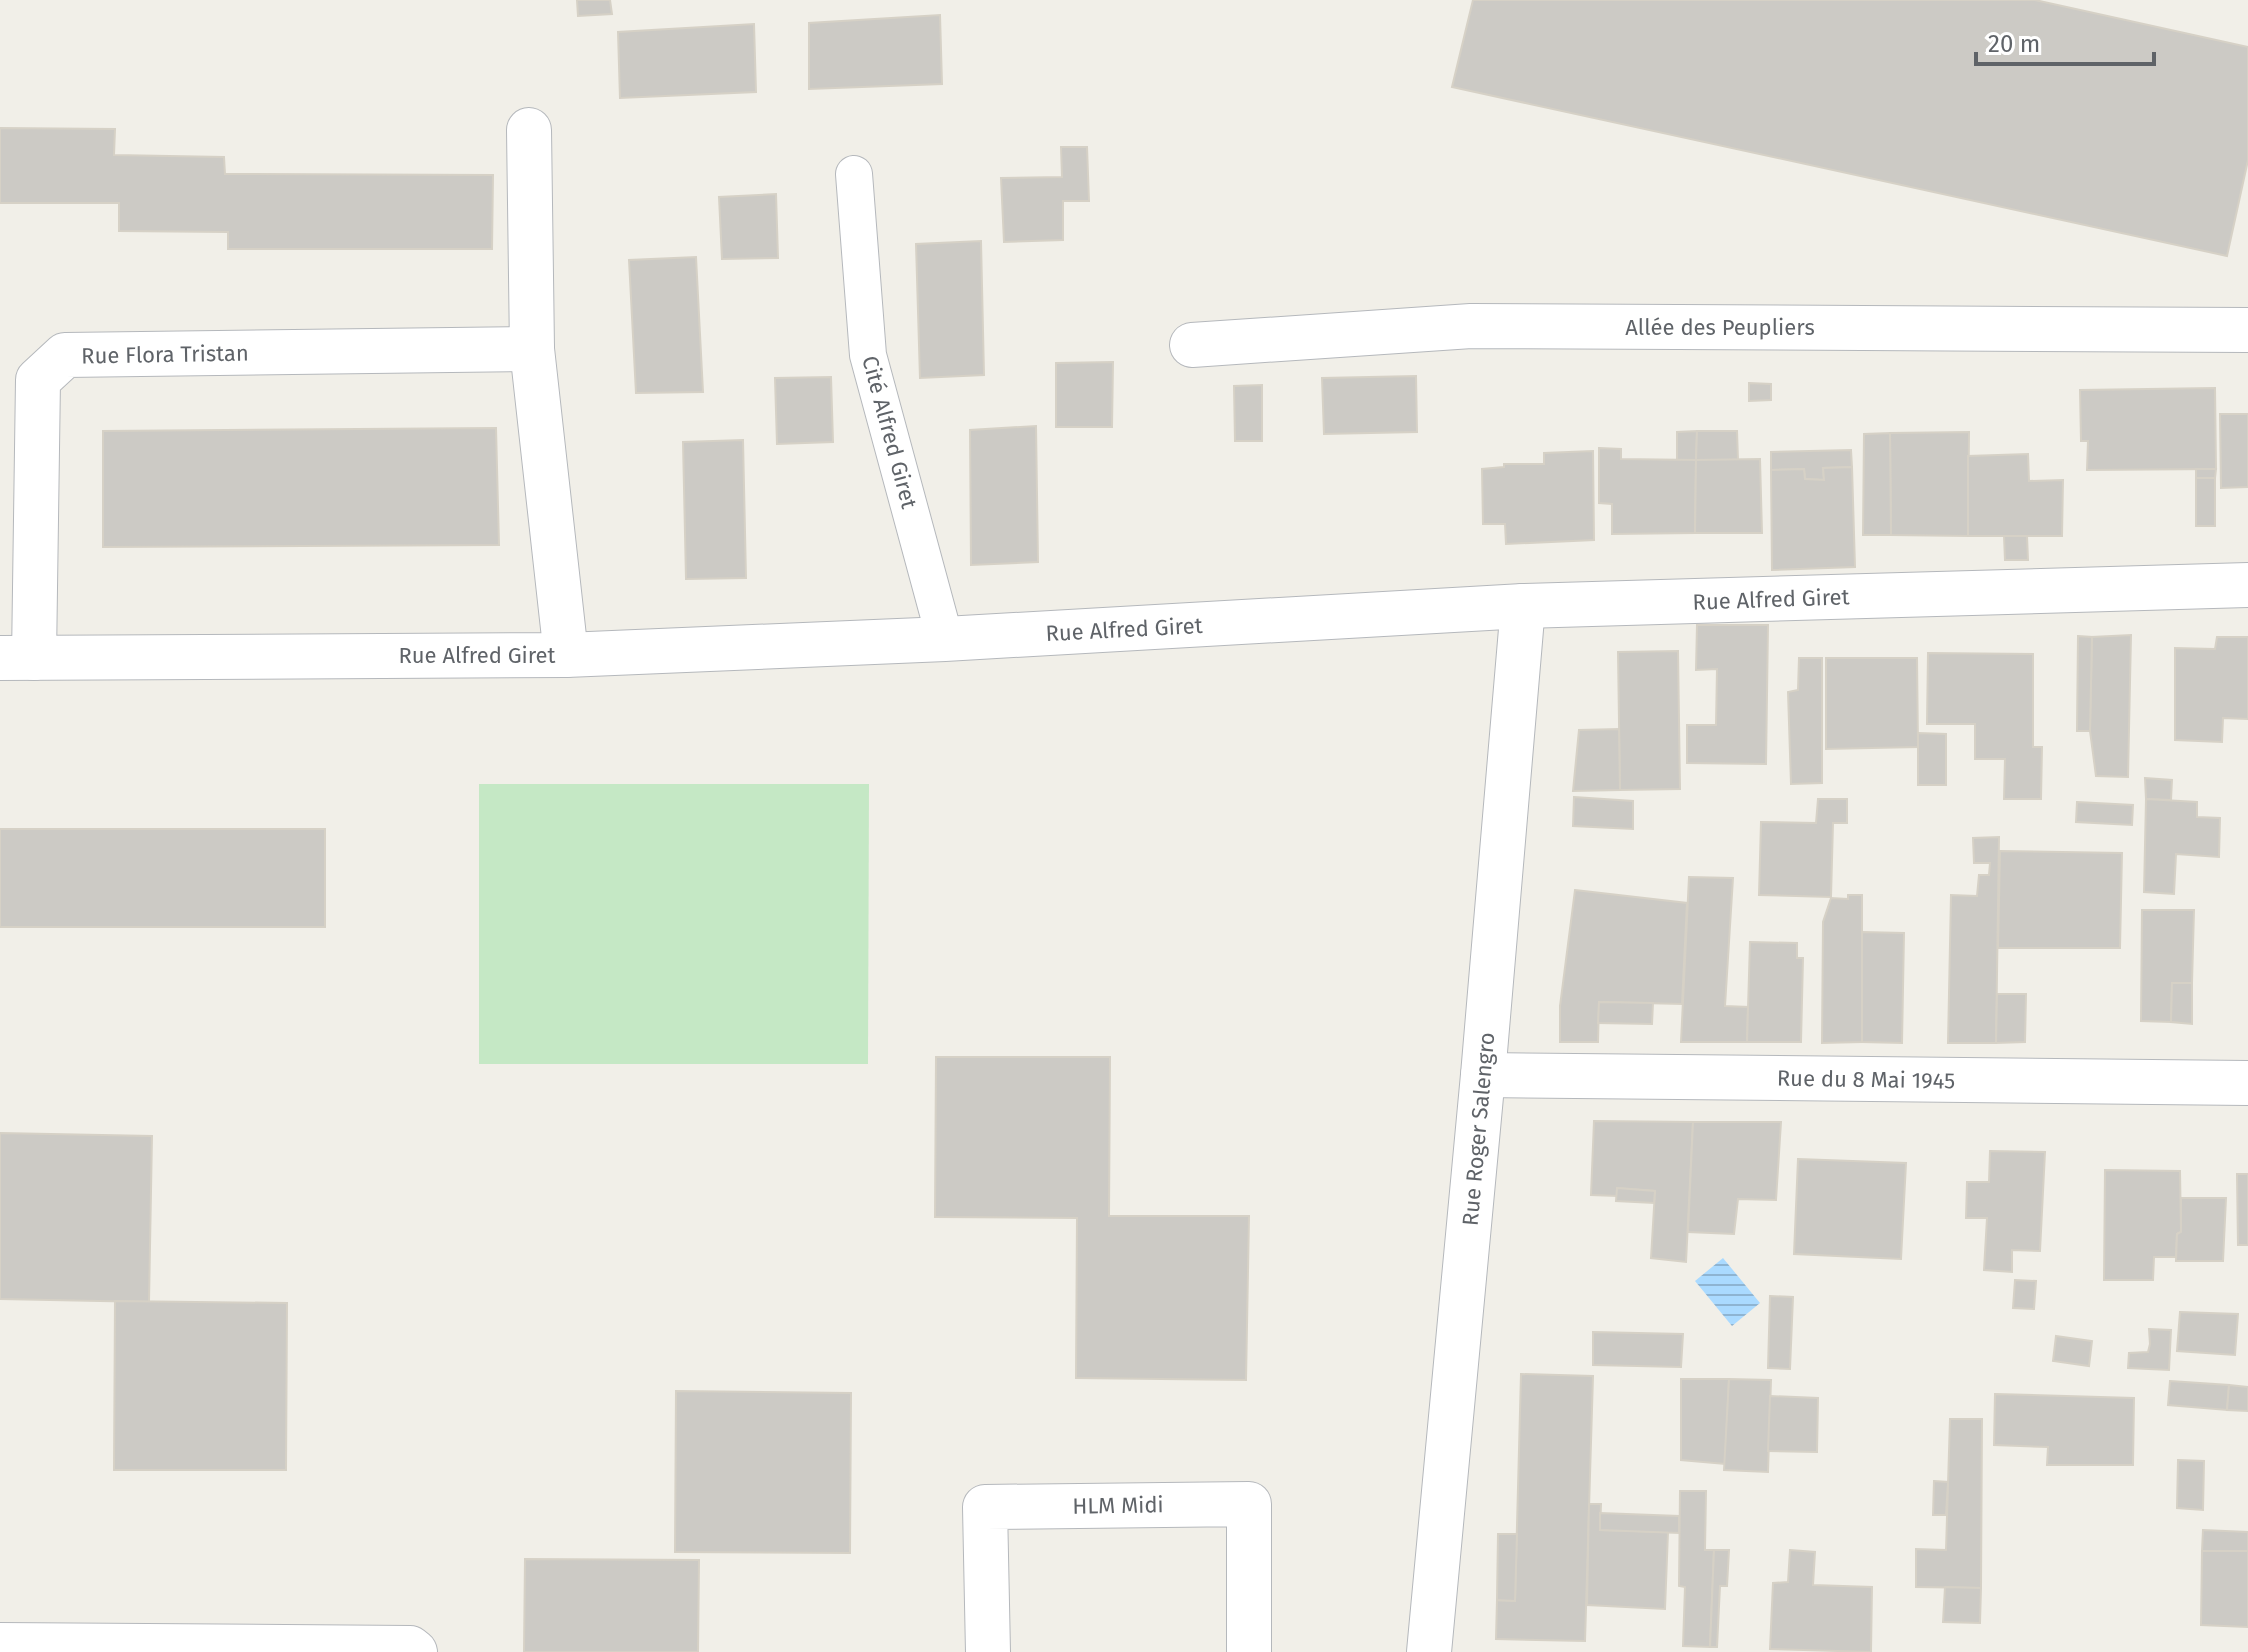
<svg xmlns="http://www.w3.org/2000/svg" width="2248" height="1652" viewBox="0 0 2248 1652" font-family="'Fira Sans',sans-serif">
  <defs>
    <pattern id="water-rules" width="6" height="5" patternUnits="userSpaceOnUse" patternTransform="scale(2)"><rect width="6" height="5" fill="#aadaff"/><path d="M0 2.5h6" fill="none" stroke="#8eb4d2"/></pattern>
  </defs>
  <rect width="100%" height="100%" fill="#f1efe8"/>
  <polygon fill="#c5e8c5" points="479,784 869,784 868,1064 479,1064"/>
  <polygon fill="url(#water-rules)" points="1723,1258 1760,1303 1732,1326 1695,1281"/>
  <g fill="#cccac5" stroke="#d6d1c6" stroke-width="2">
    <polygon points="577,0 610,0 612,14 578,16"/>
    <polygon points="1473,0 2035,0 2248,47 2248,160 2227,256 1452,87"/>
    <polygon points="940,15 942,84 809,89 809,23"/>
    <polygon points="754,24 756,92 620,98 618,32"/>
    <polygon points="0,128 115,129 114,155 224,157 225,174 493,175 492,249 228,249 228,232 119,231 119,203 0,203"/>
    <polygon points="1061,147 1087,147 1089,201 1063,201 1063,240 1004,242 1001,178 1062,177"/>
    <polygon points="776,194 778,258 722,259 719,197"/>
    <polygon points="981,241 984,375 920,378 916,244"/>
    <polygon points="696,257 703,392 636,393 629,260"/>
    <polygon points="1113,362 1112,427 1056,427 1056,363"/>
    <polygon points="1416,376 1417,432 1324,434 1322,378"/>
    <polygon points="831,377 833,442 777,444 775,378"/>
    <polygon points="1749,383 1771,384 1771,400 1749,401"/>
    <polygon points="1262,385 1262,441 1235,441 1234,386"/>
    <polygon points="2215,388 2216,469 2087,470 2088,441 2081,441 2080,390"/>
    <polygon points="2220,414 2248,414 2248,487 2221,488"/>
    <polygon points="1036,426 1038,562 971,565 970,430"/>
    <polygon points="496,428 499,545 103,547 103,431"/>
    <polygon points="1697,431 1696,460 1677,460 1677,432"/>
    <polygon points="1697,431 1737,431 1738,460 1696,460"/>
    <polygon points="1969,432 1968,536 1891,535 1890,433"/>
    <polygon points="1890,433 1891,535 1863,535 1864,434"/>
    <polygon points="743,440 746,578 686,579 683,442"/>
    <polygon points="1599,448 1621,449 1621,459 1696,460 1695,533 1612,534 1612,504 1599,503"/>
    <polygon points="1851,450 1852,467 1823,468 1824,480 1805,479 1804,469 1771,470 1771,452"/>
    <polygon points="1593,451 1594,540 1506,544 1505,524 1483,524 1482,469 1504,467 1504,464 1544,464 1544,453"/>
    <polygon points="2028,454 2029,481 2063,480 2062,536 1968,536 1968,456"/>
    <polygon points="1760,459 1762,533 1695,533 1696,460"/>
    <polygon points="1852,467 1855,567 1772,570 1771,470 1804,469 1805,479 1824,480 1823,468"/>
    <polygon points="2196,469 2216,469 2215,478 2196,478"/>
    <rect x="2196" y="478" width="19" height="48"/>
    <polygon points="2004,536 2027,536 2028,560 2005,560"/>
    <polygon points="1697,625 1768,625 1766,764 1687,763 1687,725 1716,725 1717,669 1696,670"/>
    <polygon points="2131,635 2128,777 2096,776 2090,731 2092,637"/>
    <polygon points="2078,636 2092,637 2090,731 2077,731"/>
    <polygon points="2217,637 2248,637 2248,719 2223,718 2222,742 2175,740 2175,648 2215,649"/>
    <polygon points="1678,651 1680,789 1620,790 1618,652"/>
    <polygon points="1928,653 2033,654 2033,747 2042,747 2041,799 2004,799 2005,759 1975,759 1975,724 1927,724"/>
    <polygon points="1799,658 1822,658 1822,783 1791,784 1788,692 1798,690"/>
    <polygon points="1826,658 1917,658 1918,747 1826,749"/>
    <polygon points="1619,729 1620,790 1573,791 1579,730"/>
    <polygon points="1918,733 1946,734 1946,785 1918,785"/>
    <polygon points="2145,778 2172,780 2171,800 2146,799"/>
    <polygon points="1574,797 1633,801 1633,829 1573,826"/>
    <polygon points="1818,799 1847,799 1847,823 1833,823 1831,897 1759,895 1761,822 1816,823"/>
    <polygon points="2146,799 2197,802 2197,817 2220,818 2219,857 2176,854 2174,894 2144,892"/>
    <polygon points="2077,802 2133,805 2132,825 2076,822"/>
    <rect x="0" y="829" width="325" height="98"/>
    <polygon points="1999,837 1996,1043 1948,1043 1951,895 1977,896 1979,875 1989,875 1990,863 1974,863 1973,838"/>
    <polygon points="2000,851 2122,853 2120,948 1998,948"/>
    <polygon points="1689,877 1733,878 1725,1006 1748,1007 1747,1042 1681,1042"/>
    <polygon points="1575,890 1687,903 1682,1004 1599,1002 1598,1042 1560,1042 1560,1006"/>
    <polygon points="1848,895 1862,895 1862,1042 1822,1043 1823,922 1831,898 1848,899"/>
    <polygon points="2142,910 2194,910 2192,983 2172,983 2171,1022 2141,1021"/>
    <polygon points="1862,932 1904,933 1902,1043 1862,1042"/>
    <polygon points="1750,942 1797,943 1797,958 1803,958 1801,1042 1747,1042"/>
    <polygon points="2172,983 2192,983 2192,1024 2171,1022"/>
    <polygon points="1997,994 2026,994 2025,1042 1996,1043"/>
    <polygon points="1599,1002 1653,1003 1652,1024 1598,1023"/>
    <polygon points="936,1057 1110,1057 1109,1216 1249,1216 1246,1380 1076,1378 1077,1218 935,1217"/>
    <polygon points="1594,1121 1693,1122 1686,1262 1651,1258 1655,1191 1617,1188 1617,1196 1591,1195"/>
    <polygon points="1693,1122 1781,1122 1776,1200 1738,1199 1734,1234 1688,1232"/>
    <polygon points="0,1133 152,1136 149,1302 0,1299"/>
    <polygon points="1990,1151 2045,1152 2040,1251 2012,1250 2012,1272 1984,1270 1987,1218 1966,1218 1967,1182 1989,1182"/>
    <polygon points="1798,1159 1906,1163 1901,1259 1794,1254"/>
    <polygon points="2105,1170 2180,1171 2181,1232 2177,1234 2176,1257 2154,1257 2153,1280 2104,1280"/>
    <polygon points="2237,1174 2248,1174 2248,1245 2238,1245"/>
    <polygon points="1617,1188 1655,1191 1654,1203 1616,1201"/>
    <polygon points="2181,1198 2226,1198 2223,1261 2176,1261 2177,1234 2181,1232"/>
    <polygon points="2015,1280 2036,1281 2034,1309 2013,1308"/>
    <polygon points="1770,1296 1793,1297 1790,1369 1768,1368"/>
    <polygon points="115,1301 287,1303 286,1470 114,1470"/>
    <polygon points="2180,1312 2238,1314 2235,1355 2177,1351"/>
    <polygon points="2149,1329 2171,1330 2169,1370 2128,1368 2129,1353 2148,1352 2150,1344"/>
    <polygon points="1593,1332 1683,1334 1681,1367 1593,1365"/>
    <polygon points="2056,1336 2092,1341 2089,1366 2053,1361"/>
    <polygon points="1521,1374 1593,1376 1585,1641 1496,1639 1497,1600 1515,1601"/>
    <polygon points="1681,1379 1729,1379 1725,1464 1681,1460"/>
    <polygon points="1729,1379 1771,1380 1768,1472 1724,1470"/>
    <polygon points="2170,1381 2229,1385 2227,1410 2168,1405"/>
    <polygon points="2229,1385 2248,1387 2248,1411 2227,1410"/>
    <polygon points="676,1391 851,1393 850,1553 675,1552"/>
    <polygon points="1995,1394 2134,1398 2133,1465 2047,1465 2048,1447 1994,1445"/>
    <polygon points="1770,1396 1818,1398 1817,1452 1768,1451"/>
    <polygon points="1950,1419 1982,1419 1981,1588 1916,1587 1916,1549 1946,1550"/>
    <polygon points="2178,1460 2204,1461 2203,1510 2177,1508"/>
    <polygon points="1934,1481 1948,1482 1946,1515 1933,1515"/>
    <polygon points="1680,1491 1706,1491 1705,1550 1714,1550 1710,1647 1683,1646 1685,1587 1679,1586"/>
    <polygon points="1589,1504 1601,1504 1600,1530 1668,1532 1665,1609 1587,1605"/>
    <polygon points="1600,1513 1679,1516 1679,1533 1600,1530"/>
    <polygon points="2203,1530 2248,1532 2248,1551 2202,1551"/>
    <polygon points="1498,1534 1517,1534 1515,1601 1497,1600"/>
    <polygon points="1714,1550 1729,1550 1727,1586 1720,1586 1717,1647 1710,1647"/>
    <polygon points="1790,1550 1815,1552 1813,1585 1872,1587 1871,1652 1770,1649 1773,1583 1788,1582"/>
    <polygon points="2202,1551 2248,1551 2248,1627 2201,1625"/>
    <polygon points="525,1559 699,1560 698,1652 524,1652"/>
    <polygon points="1945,1587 1981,1588 1980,1623 1943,1622"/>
  </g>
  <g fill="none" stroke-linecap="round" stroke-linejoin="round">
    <defs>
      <polyline id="lane" points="854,174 868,355 945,639"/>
      <g id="street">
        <polyline points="529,130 532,349 566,655"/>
        <polyline points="1192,345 1471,326 2248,330"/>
        <polyline points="0,658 566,655 945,639 1523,606 2248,585"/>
        <polyline points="34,658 38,380 65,355 532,349"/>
        <polyline points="1483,1075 2248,1083"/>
        <polyline points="0,1645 410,1648 415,1652"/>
        <polyline points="988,1652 985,1507 1249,1504 1249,1652"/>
        <polyline points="1429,1652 1483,1075 1523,606"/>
      </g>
    </defs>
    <use href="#lane" stroke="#b5b8bc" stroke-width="38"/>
    <use href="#street" stroke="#b5b8bc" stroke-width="46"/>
    <use href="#lane" stroke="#fff" stroke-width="36"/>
    <use href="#street" stroke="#fff" stroke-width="44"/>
  </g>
  <g text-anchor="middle" stroke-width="6" stroke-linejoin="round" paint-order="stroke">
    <g font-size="22" fill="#5f6368" stroke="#fff">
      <text x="1720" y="335">Allée des Peupliers</text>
      <text transform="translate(165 354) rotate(-1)" y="8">Rue Flora Tristan</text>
      <text transform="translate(890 432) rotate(75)" y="8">Cité Alfred Giret</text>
      <text transform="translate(1771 599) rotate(-2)" y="8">Rue Alfred Giret</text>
      <text transform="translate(1124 629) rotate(-3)" y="8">Rue Alfred Giret</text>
      <text x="477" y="663">Rue Alfred Giret</text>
      <text transform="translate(1866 1079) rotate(1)" y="8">Rue du 8 Mai 1945</text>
      <text transform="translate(1478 1129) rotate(-85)" y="8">Rue Roger Salengro</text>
      <text transform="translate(1118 1505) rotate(-1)" y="8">HLM Midi</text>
    </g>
  </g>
  <path d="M1976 52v12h178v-12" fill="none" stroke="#5f6368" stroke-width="4"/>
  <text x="1988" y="52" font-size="24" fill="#5f6368" stroke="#ffffff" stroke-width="6" paint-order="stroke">20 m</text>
</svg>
